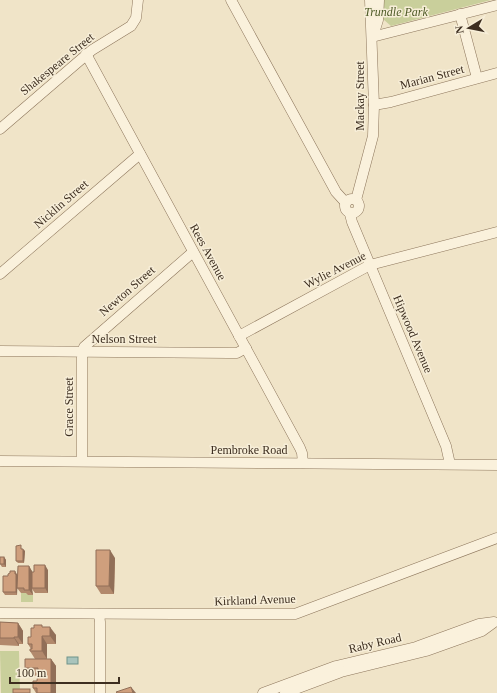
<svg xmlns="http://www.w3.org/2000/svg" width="497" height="693" viewBox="0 0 497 693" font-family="Georgia,serif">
  <rect width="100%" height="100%" fill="#f0e4c8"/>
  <g fill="#c9cf9b">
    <polygon points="384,0 491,0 391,26 383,19"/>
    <polygon points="21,593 28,593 28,595 33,595 33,602 21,602"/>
    <polygon points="0,651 19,651 20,693 1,693"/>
  </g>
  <rect fill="#a9c4bc" stroke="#6f938a" x="67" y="657" width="11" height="7"/>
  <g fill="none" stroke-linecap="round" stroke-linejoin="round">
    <defs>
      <g id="minor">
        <polyline points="231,0 336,192 346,203"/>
        <polyline points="460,14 477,78"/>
        <polyline points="374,33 378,20 379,0"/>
        <polyline points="372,37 497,5"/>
        <polyline points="86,54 300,448 302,453 303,463"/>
        <polyline points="374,105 391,102 497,73"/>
        <polyline points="0,129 92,50 131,26 136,18 138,0"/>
        <circle cx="352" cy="206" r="7"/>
        <polyline points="356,200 373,136 374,105 370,0"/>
        <polyline points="350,214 352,222 446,446 450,464"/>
        <polyline points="0,274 140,154"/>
        <polyline points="239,336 370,265 497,232"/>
        <polyline points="0,351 229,353 237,353 246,348"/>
        <polyline points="0,461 497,465"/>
        <polyline points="82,461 82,358 84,347 193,252"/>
        <polyline points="0,613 173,614 295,614 497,538"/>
        <polyline points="99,614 100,622 100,693"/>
        <polyline points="263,693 336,666 416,647 479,624 494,622"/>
        <polyline points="285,693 341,672 426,651 482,631 493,623"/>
      </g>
    </defs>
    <use href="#minor" stroke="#8d765c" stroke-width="11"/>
    <use href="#minor" stroke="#faf1dc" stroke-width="10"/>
  </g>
  <g fill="#b2896c">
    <polygon points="22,548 22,549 25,551 24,563 18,563 16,561"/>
    <polygon points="4,557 6,560 6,567 2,567 0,564"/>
    <polygon points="115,558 114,594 101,594 96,586"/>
    <polygon points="29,566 32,572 48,570 48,593 35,593 32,589 33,595 28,595 26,593 21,593 17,588 17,595 5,595 3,592 8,576 17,574 18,576"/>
    <polygon points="0,622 18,623 23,631 23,644 19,644 19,646 0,645"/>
    <polygon points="44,627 56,635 56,644 47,644 47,659 51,659 56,666 56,693 36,693 33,688 37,681 37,676 30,675 25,668 35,659 30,651 31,649 28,644 31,637"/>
  </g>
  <g fill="#916f58">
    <polygon points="23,549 25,551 24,563 23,561"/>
    <polygon points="110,550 115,558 114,594 109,586"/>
    <polygon points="4,557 6,560 6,567 4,564"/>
    <polygon points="45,565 48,570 48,593 45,588"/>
    <polygon points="29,566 32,571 32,589 33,595 29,590"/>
    <polygon points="15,571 18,576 17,595 16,592"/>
    <polygon points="18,623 23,631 23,644 18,637"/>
    <polygon points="50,627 56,635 56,644 50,636"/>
    <polygon points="42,636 47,644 47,659 42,651"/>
    <polygon points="14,637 19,644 19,646 14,638"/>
    <polygon points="51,659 56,666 56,693 51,693"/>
    <polygon points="131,687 136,693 133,693"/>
  </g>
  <g fill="#cf9f7d" stroke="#916f58">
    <polygon points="21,545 21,549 23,549 23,561 16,561 16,546"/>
    <polygon points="96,550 110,550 109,586 96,586"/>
    <rect x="0" y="557" width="4" height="7"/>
    <polygon points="34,565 45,565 45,588 32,588 32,572 34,572"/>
    <polygon points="18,566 29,566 29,590 24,590 24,588 17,588"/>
    <polygon points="10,571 15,571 15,574 16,574 16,592 3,592 3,576 8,576 8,574 10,573"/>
    <polygon points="0,622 18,623 18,637 14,637 14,638 0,638"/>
    <polygon points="34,625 42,625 42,627 50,627 50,636 42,636 42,651 30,651 30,649 32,649 32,644 28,644 28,637 31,637 31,628 34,628"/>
    <polygon points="25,659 51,659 51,693 37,693 37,688 33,688 33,681 37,681 38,668 25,668"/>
    <polygon points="131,687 133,693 117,693 116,692"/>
    <rect x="13" y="689" width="17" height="4"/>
  </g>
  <g text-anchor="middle" stroke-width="3" stroke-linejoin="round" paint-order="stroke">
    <g font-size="12" font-style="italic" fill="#4d5a26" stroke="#f7eed8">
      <text x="396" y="16">Trundle Park</text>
    </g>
    <g font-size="12" fill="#3d2e20" stroke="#f7eed8">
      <text transform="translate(57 64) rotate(-39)" y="4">Shakespeare Street</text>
      <text transform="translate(432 77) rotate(-15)" y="4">Marian Street</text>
      <text transform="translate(360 96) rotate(-90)" y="4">Mackay Street</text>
      <text transform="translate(61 204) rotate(-41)" y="4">Nicklin Street</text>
      <text transform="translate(208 252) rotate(61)" y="4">Rees Avenue</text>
      <text transform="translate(335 270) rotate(-27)" y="4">Wylie Avenue</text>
      <text transform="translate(127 291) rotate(-41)" y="4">Newton Street</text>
      <text transform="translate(413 334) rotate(67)" y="4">Hipwood Avenue</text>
      <text x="124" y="343">Nelson Street</text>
      <text transform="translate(69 407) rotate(-90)" y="4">Grace Street</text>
      <text x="249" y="454">Pembroke Road</text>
      <text transform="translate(255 600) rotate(-2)" y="4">Kirkland Avenue</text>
      <text transform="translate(375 643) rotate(-13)" y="4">Raby Road</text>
    </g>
  </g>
  <g transform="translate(469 28) rotate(260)" stroke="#f7eed8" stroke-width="3" paint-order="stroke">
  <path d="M0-3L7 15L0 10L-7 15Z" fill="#3d2e20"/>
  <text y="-6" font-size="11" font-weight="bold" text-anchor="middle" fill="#3d2e20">N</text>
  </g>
  <path d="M10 677v6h109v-6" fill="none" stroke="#3d2e20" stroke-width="2"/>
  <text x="16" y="677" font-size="12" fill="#3d2e20" stroke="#f7eed8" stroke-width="3" paint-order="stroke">100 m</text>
</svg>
